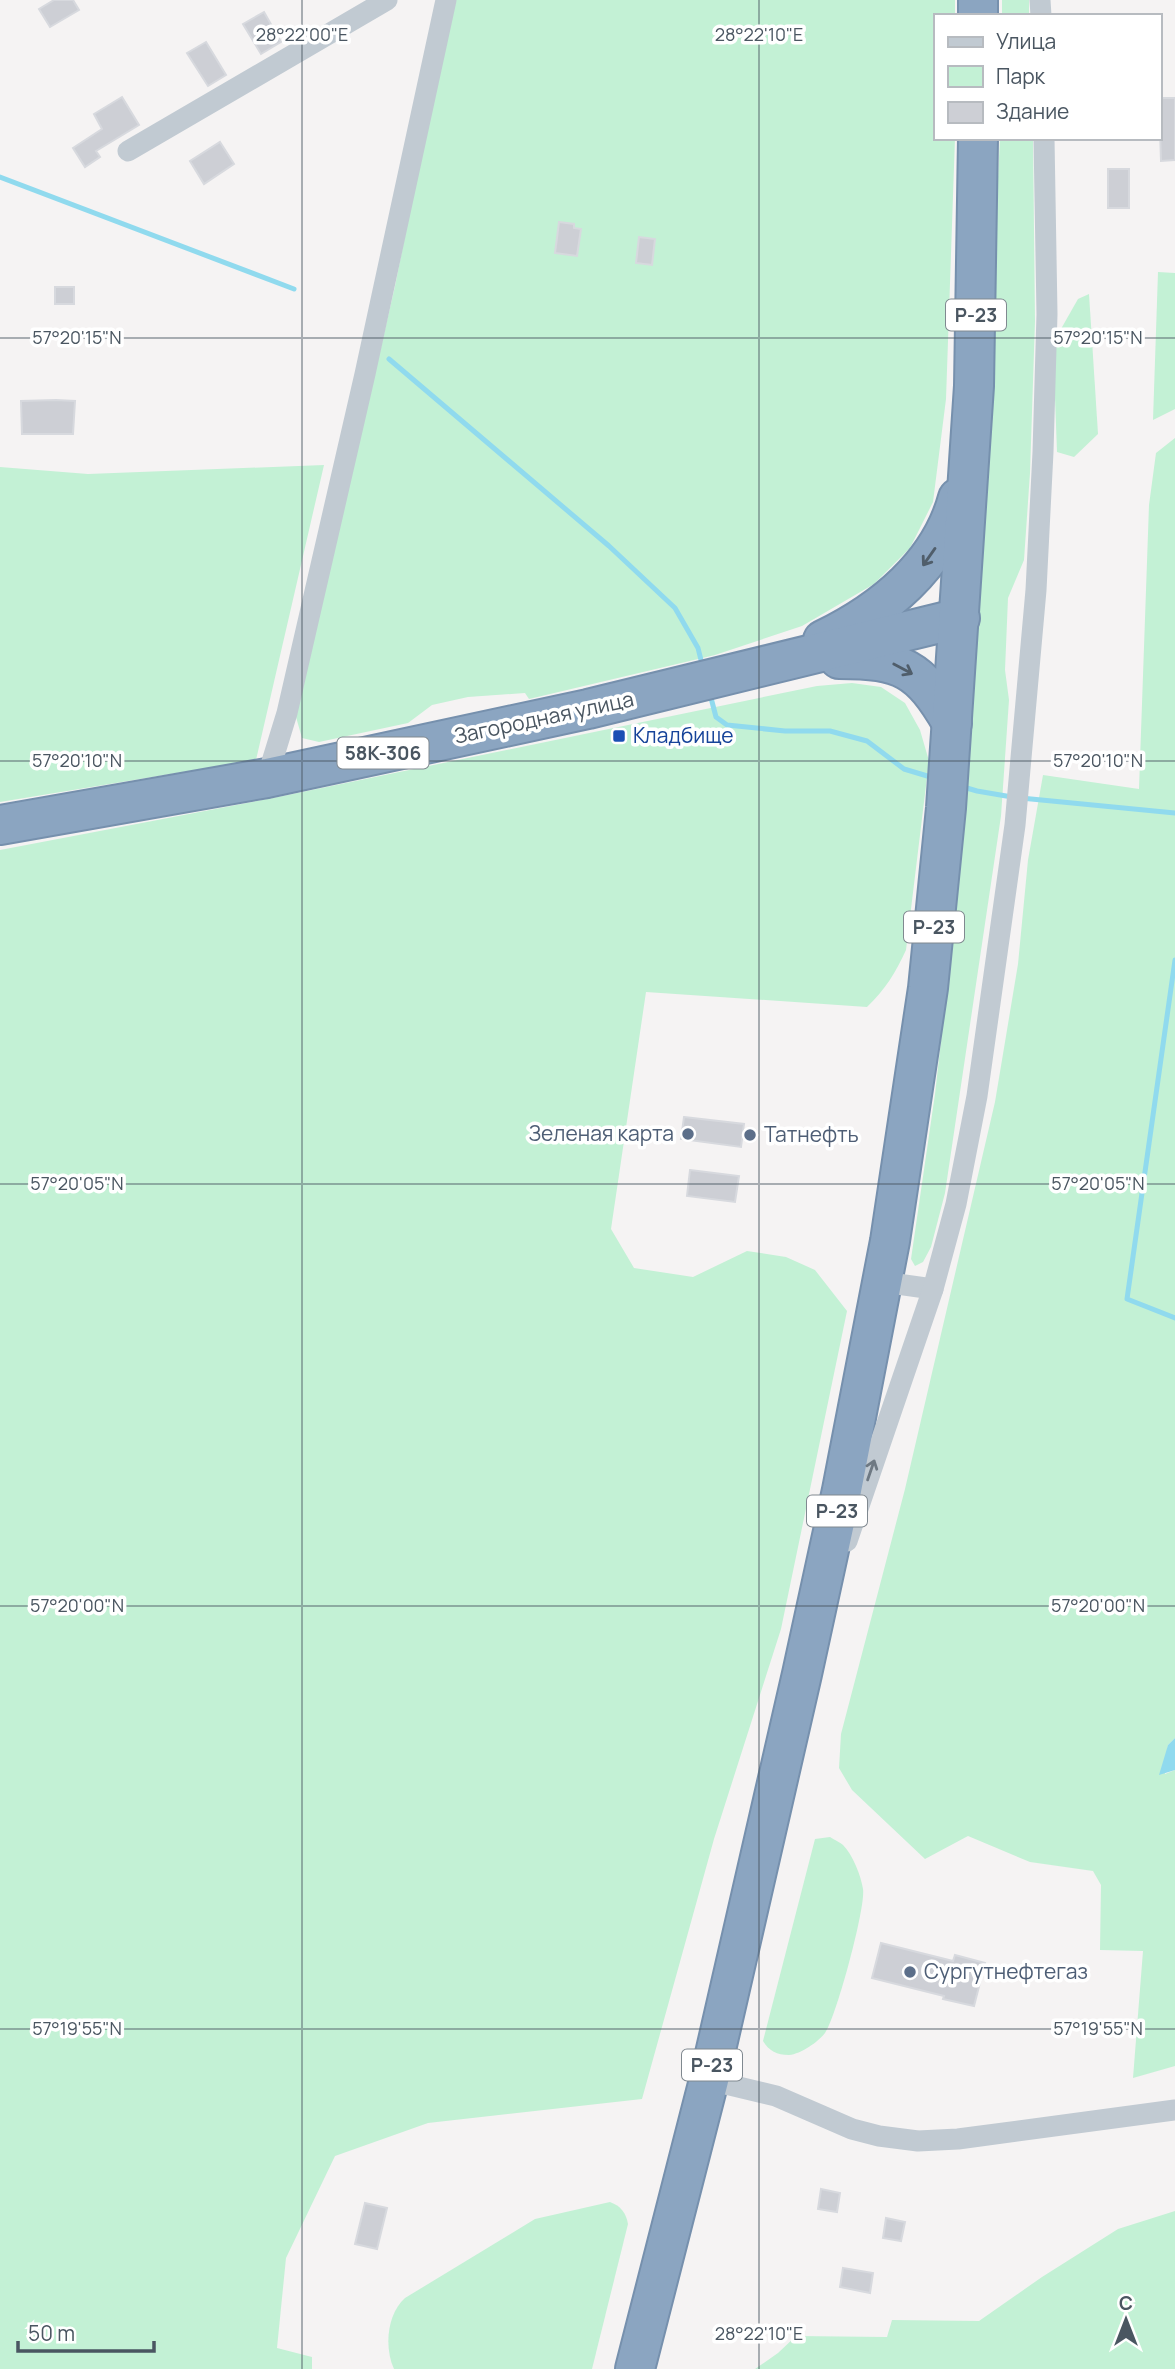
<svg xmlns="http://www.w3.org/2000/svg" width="1175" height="2369" viewBox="0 0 1175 2369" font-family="Manrope,sans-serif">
  <rect width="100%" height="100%" fill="#f5f3f3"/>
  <g fill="#c3f1d5">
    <polygon points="452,0 955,0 955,16 935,16 935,138 955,138 946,399 933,502 910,548 874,584 802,626 715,655 529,699 525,693 468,697 432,705 408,723 319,742 302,738 296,717 395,286"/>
    <rect x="1002" y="0" width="27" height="16"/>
    <polygon points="1000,138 1033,138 1035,321 1030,473 1024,560 1008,598 1005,670 1009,700 1001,816 945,1193 931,1247 923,1262 915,1266 911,1259 935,1094 955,917 968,762"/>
    <polygon points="1158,272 1175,273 1175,409 1153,420"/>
    <polygon points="1089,294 1098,434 1074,457 1057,452 1053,343 1078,299"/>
    <polygon points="1175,438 1175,1738 1168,1745 1165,1774 1175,1770 1175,2066 1133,2078 1143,1951 1100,1950 1101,1885 1093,1871 1030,1862 968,1836 925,1859 852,1790 839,1768 841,1734 905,1489 995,1102 1018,964 1028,860 1043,775 1139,789 1149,505 1156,453"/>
    <polygon points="324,465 256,760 0,802 0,467 88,474"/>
    <path d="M852,683L881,687L905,703L920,730L929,761L906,950C896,972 885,990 867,1007L646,992L611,1229L634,1268L693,1277L747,1251L786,1257L815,1270L847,1311L781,1629L714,1839L642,2099L428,2123L335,2156L286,2258L277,2348L312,2357V2369H0V850L278,797L817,686Z"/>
    <path d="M830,1837C834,1840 840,1842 843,1845C853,1855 861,1876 863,1889C866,1907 836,2018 825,2033C818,2042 801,2054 789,2055C777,2055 769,2051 763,2041L815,1839Z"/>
    <path d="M610,2202C621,2206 626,2213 628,2224L592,2369H394C384,2347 387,2314 405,2298L535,2219Z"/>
    <polygon points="1175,2211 1175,2369 755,2369 778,2353 796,2336 887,2337 892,2320 979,2321 1042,2277 1118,2229"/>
  </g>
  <polygon fill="#90daee" points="1175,1738 1175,1770 1159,1775 1168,1745"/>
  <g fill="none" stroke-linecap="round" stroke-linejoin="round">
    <g stroke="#90daee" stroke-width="5">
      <polyline points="0,177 294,289"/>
      <polyline points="389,359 609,546 675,608 698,648 703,668"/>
      <polyline points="710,694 716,717 727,725 785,731 830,731 867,741 904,769 934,778"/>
      <polyline points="960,786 977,791 1012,797"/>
      <polyline points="1021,798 1175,813"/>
      <polyline points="1175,960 1127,1299 1175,1318"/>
    </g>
  </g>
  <g fill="#cdcfd5" stroke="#d7d9de" stroke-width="2">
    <polygon points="54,0 73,0 79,10 50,27 39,9"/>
    <polygon points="264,12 281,42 261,54 243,24"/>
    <polygon points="206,42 226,75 208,86 187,53"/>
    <polygon points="122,97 139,125 96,151 100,157 85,167 73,148 102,129 94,114"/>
    <polygon points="1159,98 1175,98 1175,160 1161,161"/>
    <polygon points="220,142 234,164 204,184 190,161"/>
    <rect x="1108" y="169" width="21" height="39"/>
    <polygon points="559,222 574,224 574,228 581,229 577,256 555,253"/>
    <polygon points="639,237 655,239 652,265 636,263"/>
    <rect x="55" y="287" width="19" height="17"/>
    <polygon points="56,400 75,401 73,434 22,434 21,401"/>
    <polygon points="684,1117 744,1124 741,1147 681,1139"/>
    <polygon points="690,1170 739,1176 735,1202 687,1196"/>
    <polygon points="881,1943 953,1961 955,1955 985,1963 974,2006 943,1999 944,1996 872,1978"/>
    <polygon points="821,2189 840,2193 837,2212 818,2209"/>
    <polygon points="365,2203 387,2208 377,2249 355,2244"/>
    <polygon points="886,2218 905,2222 901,2241 883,2238"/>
    <polygon points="843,2268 873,2273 870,2293 840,2287"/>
  </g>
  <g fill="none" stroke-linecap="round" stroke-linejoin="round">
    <defs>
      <g id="highway">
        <polyline points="978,0 978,16"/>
        <path d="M823,640C883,611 940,565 958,498"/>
        <path d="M839,659C902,659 920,668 952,723"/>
        <polyline points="0,825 267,778 588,709 960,618"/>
        <polyline points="635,2369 709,2080 802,1674 842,1490 890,1241 928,988 946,808 974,386 978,138"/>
      </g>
    </defs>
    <use href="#highway" stroke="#7690ad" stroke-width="42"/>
    <g stroke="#c1cad2" stroke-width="21">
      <polyline points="1040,0 1041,16"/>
      <polyline points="128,151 387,0"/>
      <polyline points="267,778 287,713 365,374 446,0"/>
      <polyline points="883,1282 933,1289"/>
      <polyline points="847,1541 933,1289 956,1204 977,1096 1015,825 1036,590 1043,452 1047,314 1044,138"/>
      <polyline points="709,2080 776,2096 852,2129 879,2136 918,2141 958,2139 1175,2110"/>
    </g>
    <use href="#highway" stroke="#8ba5c1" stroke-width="38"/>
  </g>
  <defs><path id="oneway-shaft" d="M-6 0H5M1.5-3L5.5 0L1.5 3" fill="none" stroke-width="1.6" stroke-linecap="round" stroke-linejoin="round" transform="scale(1.75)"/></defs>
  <g stroke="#505e6b">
    <use href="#oneway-shaft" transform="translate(929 557) rotate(125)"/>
    <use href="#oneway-shaft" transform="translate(903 669) rotate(28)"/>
  </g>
  <use stroke="#6e7983" href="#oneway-shaft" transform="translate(871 1470) rotate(-71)"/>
  <path fill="none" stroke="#4a5661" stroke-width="2" stroke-opacity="0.45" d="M302,0V2369M759,0V2369M0,338H1175M0,761H1175M0,1184H1175M0,1606H1175M0,2029H1175"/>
  <rect fill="#1a4fb4" stroke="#fff" stroke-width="2.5" x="612" y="729" width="14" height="14" rx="3.5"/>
  <g fill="#5c6f8a" stroke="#fff" stroke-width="2.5">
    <circle cx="688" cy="1134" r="7"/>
    <circle cx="750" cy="1135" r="7"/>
    <circle cx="910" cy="1972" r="7"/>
  </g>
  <g text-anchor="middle" stroke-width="7" stroke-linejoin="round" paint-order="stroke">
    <g fill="#fff" stroke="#808990" stroke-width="2">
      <rect x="946" y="299.5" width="60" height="31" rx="5"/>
      <rect x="337.5" y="737.5" width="91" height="31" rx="5"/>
      <rect x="904" y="911.5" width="60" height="31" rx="5"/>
      <rect x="807" y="1495.5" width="60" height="31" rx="5"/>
      <rect x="682" y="2049.5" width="60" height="31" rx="5"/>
    </g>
    <g font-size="19" font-weight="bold" fill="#4a5661">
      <text x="976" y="322">Р-23</text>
      <text x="383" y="760">58К-306</text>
      <text x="934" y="934">Р-23</text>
      <text x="837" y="1518">Р-23</text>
      <text x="712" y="2072">Р-23</text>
    </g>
    <g font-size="21" fill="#4a5661" stroke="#fff">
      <text transform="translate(544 718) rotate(-12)" y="7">Загородная улица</text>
    </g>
    <g font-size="21" fill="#164399" stroke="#fff" text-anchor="start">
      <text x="633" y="743">Кладбище</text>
    </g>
    <g font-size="21" fill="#4e5e75" stroke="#fff" text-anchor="start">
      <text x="674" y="1141" text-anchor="end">Зеленая карта</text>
      <text x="764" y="1142">Татнефть</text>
      <text x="924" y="1979">Сургутнефтегаз</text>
    </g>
  </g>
  <g font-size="18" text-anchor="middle" fill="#4a5661" stroke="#fff" stroke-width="7" stroke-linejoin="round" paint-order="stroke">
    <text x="302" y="41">28°22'00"E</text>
    <text x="759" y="41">28°22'10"E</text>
    <text x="77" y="344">57°20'15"N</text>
    <text x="1098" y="344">57°20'15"N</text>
    <text x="77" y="767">57°20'10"N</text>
    <text x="1098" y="767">57°20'10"N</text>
    <text x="77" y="1190">57°20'05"N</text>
    <text x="1098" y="1190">57°20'05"N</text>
    <text x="77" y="1612">57°20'00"N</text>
    <text x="1098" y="1612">57°20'00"N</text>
    <text x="77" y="2035">57°19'55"N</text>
    <text x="1098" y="2035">57°19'55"N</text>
    <text x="759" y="2340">28°22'10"E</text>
  </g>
  <rect x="934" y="14" width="228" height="126" fill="#ffffff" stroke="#b7bbc0" stroke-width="2"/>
  <rect x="948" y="37" width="35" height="10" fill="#c1cad2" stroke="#b7bbc0" stroke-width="2"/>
  <text x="996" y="49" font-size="21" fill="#4a5661">Улица</text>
  <rect x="948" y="66" width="35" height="21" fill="#c3f1d5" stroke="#b7bbc0" stroke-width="2"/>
  <text x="996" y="84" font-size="21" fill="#4a5661">Парк</text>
  <rect x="948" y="102" width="35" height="21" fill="#cdcfd5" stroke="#b7bbc0" stroke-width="2"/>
  <text x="996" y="119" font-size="21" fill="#4a5661">Здание</text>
  <g transform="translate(1126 2320)" stroke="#ffffff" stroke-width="5" paint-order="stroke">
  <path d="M0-5L12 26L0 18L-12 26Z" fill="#4a5661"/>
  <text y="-10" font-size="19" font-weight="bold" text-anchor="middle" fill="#4a5661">С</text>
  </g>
  <path d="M18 2341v10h136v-10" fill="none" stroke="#4a5661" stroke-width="3.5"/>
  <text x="28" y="2341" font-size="21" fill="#4a5661" stroke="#ffffff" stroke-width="5" paint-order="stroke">50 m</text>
</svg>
